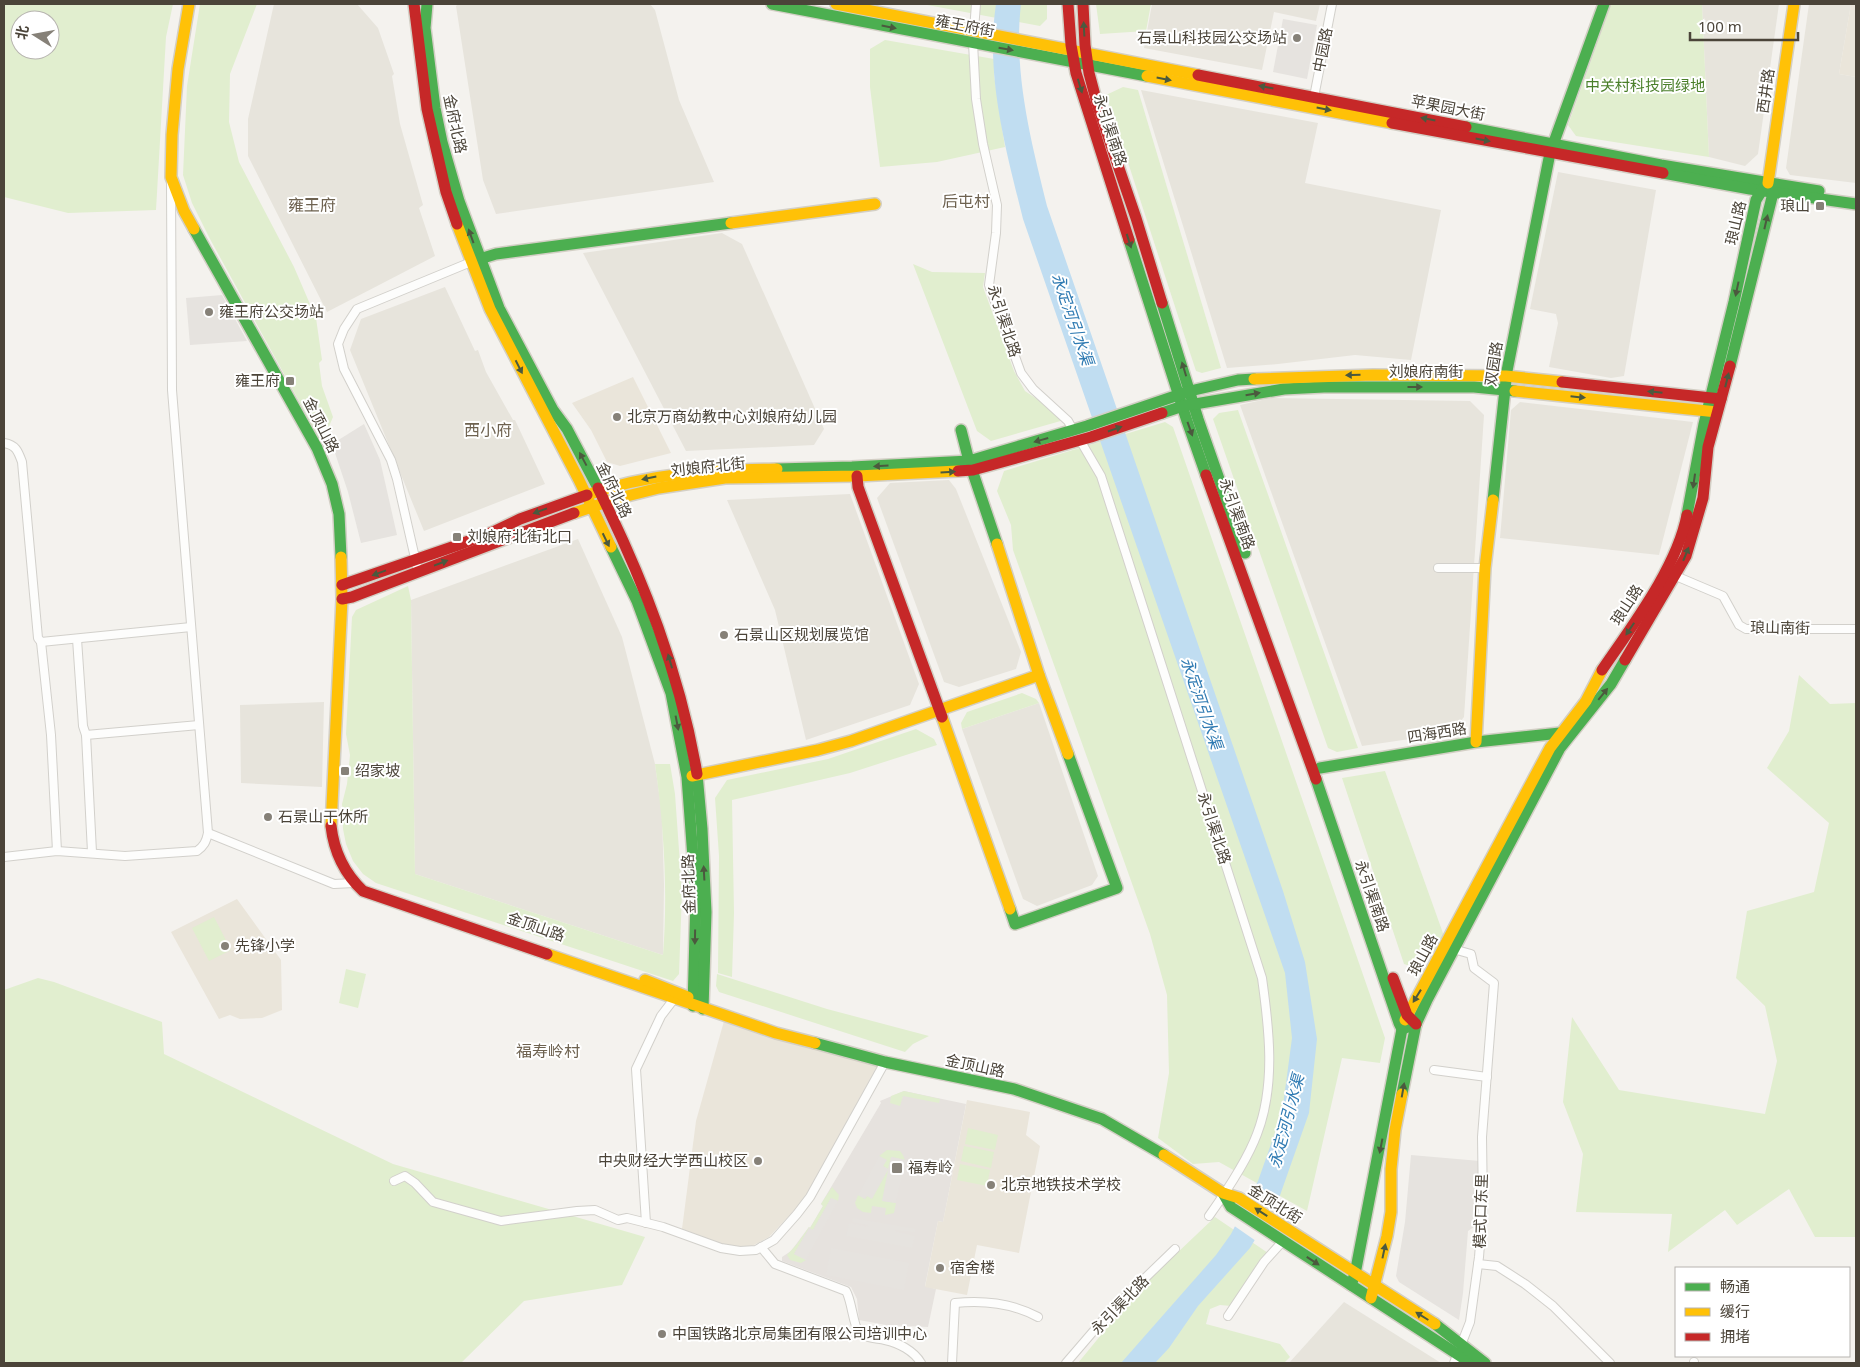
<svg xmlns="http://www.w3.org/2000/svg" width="1860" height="1367" viewBox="0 0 1860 1367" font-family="'Noto Sans','Noto Sans SC',sans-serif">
  <rect width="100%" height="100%" fill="#f4f2ee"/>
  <g fill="#e7e4dc">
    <polygon points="274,4 357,4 378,28 394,74 392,76 400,124 423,205 419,208 435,256 327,312 248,156 248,119"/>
    <polygon points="458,4 650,4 655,10 679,100 714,182 496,214 483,180 456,6"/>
    <polygon points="1152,4 1320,4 1316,21 1274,12 1262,70 1144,48"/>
    <polygon points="1702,4 1779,4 1758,154 1745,166 1709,157"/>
    <polygon points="1809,4 1851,4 1839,74 1856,77 1856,183 1790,175 1786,168"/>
    <polygon points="1141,90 1318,123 1305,183 1441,210 1411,360 1355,355 1278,364 1227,368"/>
    <polygon points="1558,172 1656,190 1624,376 1611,378 1549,367 1558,323 1556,314 1530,309"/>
    <polygon points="722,233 742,244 824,429 814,445 686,451 583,253"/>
    <polygon points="445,287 475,351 478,350 486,372 513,420 515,420 545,484 424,531 350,350 361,319"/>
    <polygon points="1271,398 1470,401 1484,415 1464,717 1451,733 1362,746 1240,405"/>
    <polygon points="1520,402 1693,422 1659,555 1500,538 1511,410"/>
    <polygon points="949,480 956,489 1021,652 1016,669 959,687 944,682 877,498 890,483"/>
    <polygon points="850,494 919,684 910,705 806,740 775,610 727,500"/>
    <polygon points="578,539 622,637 655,764 662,815 664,885 663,955 415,874 411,600"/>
    <polygon points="324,702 322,787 241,783 240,705"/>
    <polygon points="1039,703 1098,876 1092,885 1037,906 1023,899 962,729"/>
    <polygon points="1344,1302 1441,1363 1289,1363"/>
  </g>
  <polygon fill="#e6e2de" points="904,1091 966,1104 943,1222 938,1221 925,1286 936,1289 928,1327 886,1325 859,1320 857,1299 851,1287 782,1261 782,1257 791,1251 809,1227 810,1228 823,1206 821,1204 881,1103 880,1101"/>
  <g fill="#eae5da">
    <polygon points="1851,4 1856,4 1856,77 1839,74"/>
    <polygon points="633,377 671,453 620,466 607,462 591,430 572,403"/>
    <polygon points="237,899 281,960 282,1010 262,1018 240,1019 230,1015 219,1019 171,932"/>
    <polygon points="724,1021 879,1064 803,1201 769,1237 752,1246 739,1247 722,1244 682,1229 696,1121"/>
    <polygon points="967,1100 1030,1112 1026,1135 1040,1146 1019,1253 977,1245 967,1295 925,1287 938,1221 943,1222"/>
  </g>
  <g fill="#e1eecf" fill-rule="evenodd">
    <path d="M4,4H173L166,37L156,210L68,213L4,197ZM20,20H50V50H20Z"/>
    <polygon points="200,4 257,4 230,74 229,122 239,162 294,267 316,318 322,360 319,363 322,386 333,417 322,443 210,239 192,203 183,175 187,86"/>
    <polygon points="922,4 1047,4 1047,19 1040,26"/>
    <polygon points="1096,4 1151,4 1146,31 1100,34"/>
    <polygon points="1611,4 1702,4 1709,157 1576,136 1568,125"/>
    <polygon points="885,40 994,59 994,75 1005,147 937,162 880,167 870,87 870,49"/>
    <polygon points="1123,87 1138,90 1221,368 1202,373 1196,371 1106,95"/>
    <polygon points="913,264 932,272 985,273 983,287 1014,371 1025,391 1049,407 1064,420 991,441 977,431"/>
    <polygon points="1238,410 1358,748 1337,752 1328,748 1213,419 1219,413"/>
    <polygon points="1165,422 1173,427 1385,1038 1380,1063 1342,1058 1307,1211 1219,1162 1193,1164 1158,1138 1169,1073 1167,995 1150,934 1013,550 1011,525 997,491 1004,471"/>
    <path d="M408,586L411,600L415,874L663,955C668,892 664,827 655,764H670L675,794L682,892L679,974L673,981L376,883L363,874L353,861L346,844L343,829L342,804L347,784L350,755L346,734L352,617L356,610Z"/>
    <polygon points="1799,675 1830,704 1856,703 1856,1237 1815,1237 1789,1189 1737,1225 1725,1210 1668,1252 1672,1214 1576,1212 1583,1154 1563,1102 1572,1017 1619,1090 1765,1114 1777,1061 1765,1006 1736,978 1747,911 1814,892 1829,823 1767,768 1789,731"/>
    <polygon points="1022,693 1036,699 1039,703 962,729 961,723 967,712"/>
    <polygon points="916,729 934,739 937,745 850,773 732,800 734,913 732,977 718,973 719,856 715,798 727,780 828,759"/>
    <polygon points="1385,771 1444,936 1422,970 1404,964 1342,778"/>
    <polygon points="214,917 231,950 209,961 192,928"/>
    <polygon points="346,969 366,974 358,1008 339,1003"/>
    <polygon points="717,974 827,1009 929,1036 913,1044 905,1052 719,992 716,986"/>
    <polygon points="38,978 54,982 162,1022 164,1054 393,1164 645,1237 622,1285 524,1301 461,1363 4,1363 4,990"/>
    <polygon points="904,1091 940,1099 939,1103 903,1096 900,1106 890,1103 891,1096"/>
    <polygon points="968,1128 998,1135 995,1150 965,1144"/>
    <polygon points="964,1146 994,1152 991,1168 961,1161"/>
    <polygon points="887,1150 900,1151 903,1155 905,1160 892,1157 883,1201 896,1203 894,1213 885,1215 886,1208 872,1206 871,1213 863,1212 857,1208 855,1203 858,1195 865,1199 888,1169 883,1166 886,1160 879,1156"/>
    <polygon points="960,1164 990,1170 987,1186 957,1180"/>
    <polygon points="832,1187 839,1195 838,1201 831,1198 813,1230 809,1228 794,1254 806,1260 801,1263 790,1260 787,1255 797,1244 809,1227 810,1228 823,1206 821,1204"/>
    <polygon points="1215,1217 1268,1253 1231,1306 1220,1305 1210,1309 1206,1324 1280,1344 1290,1357 1285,1362 1078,1363 1137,1291"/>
  </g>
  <g fill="#e6e3df">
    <polygon points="1283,19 1317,25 1307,79 1273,72"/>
    <polygon points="222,295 247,341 190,345 186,298"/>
    <polygon points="364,424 380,460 397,535 361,543 348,492 332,444"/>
    <polygon points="1411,1155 1480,1161 1478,1224 1468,1231 1463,1293 1459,1320 1399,1282 1396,1276 1405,1222"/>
    <polygon points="879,1156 887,1160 883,1166 888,1169 891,1157 905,1160 896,1203 882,1201 888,1170 872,1199 867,1196 865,1199 858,1195"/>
    <polygon points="831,1198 838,1201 806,1260 794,1254 809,1228 813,1230"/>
    <polygon points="853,1218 916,1229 915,1232 895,1230 896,1232 915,1236 912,1248 846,1236 849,1223 869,1227 868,1225 852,1222"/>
    <polygon points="831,1248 909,1263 904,1290 826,1275"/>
  </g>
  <path fill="#c0ddf1" d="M996,4H1021C1013,72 1031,141 1047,206L1283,891L1305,962L1317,1039L1309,1113L1278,1201L1250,1248L1198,1306L1169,1348L1155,1363H1121L1216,1255L1231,1234L1258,1181L1282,1113L1292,1038L1285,973L1023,219C1006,150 985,76 996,4Z"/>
  <polygon fill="#f4f2ee" points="1252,1187 1279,1205 1256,1241 1233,1225"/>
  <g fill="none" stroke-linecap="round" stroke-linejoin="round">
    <defs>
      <g id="street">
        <polyline points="974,30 976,4"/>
        <polyline points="973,43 976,99 983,144 997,205 996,233 989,285 1021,373 1033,389 1068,421 1073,430"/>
        <polyline points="1314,97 1332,4"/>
        <path d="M1080,440L1101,476L1262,978C1269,1028 1276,1085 1257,1134C1247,1161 1226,1192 1209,1216"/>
        <path d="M4,443C16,445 18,451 22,462L38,638L41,642L51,735L57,851"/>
        <polyline points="1438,568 1485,568"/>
        <polyline points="418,571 397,479 391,460 344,369 338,344 344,329 357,309 471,262"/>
        <polyline points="1671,574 1723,596 1739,625 1746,629 1856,629"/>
        <polyline points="77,639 83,726 86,735 92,852"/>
        <polyline points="41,642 191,627"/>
        <polyline points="86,735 199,725"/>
        <polyline points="208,833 334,884 354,883"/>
        <path d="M4,857L57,851L125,856L197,851C204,846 206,842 208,833L172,390L171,184"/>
        <polyline points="1453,949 1471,954 1474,968 1494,983 1482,1137 1483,1206 1479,1257 1470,1322 1454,1363"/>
        <polyline points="1434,1070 1487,1077"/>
        <polyline points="394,1181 405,1176 415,1183 433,1202 501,1221 577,1211 595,1210 618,1220 627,1218 663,1227 721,1248 740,1251 756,1250 774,1240 797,1214 810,1197 885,1062"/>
        <polyline points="646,1223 636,1069 661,1016 674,999"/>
        <path d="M761,1247L775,1264L846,1291C852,1301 853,1326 859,1332C867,1339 876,1338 885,1340C899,1343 914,1351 921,1363"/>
        <polyline points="1478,1264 1497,1266 1525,1284 1553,1306 1610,1363"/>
        <polyline points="1228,1316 1264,1262 1283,1241"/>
        <path d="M952,1363L955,1303C984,1300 1012,1303 1038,1317"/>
        <polyline points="1066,1363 1109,1313 1175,1249"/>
        <polyline points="1694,1363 1694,1362"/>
      </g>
      <g id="fast">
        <polyline points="427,4 425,28 435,108 442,142 459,201 499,308 553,410 567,429 598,488"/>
        <polyline points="772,4 1147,76"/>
        <polyline points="1466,127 1661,165 1819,191"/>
        <polyline points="1663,173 1750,189 1856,204"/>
        <polyline points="194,229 317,448 332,484 339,514 341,557"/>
        <polyline points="1129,240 1187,421 1206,475"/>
        <polyline points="473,261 496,254 731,223"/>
        <polyline points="1162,303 1198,419 1245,553"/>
        <polyline points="1730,366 1773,193 1770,186"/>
        <polyline points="1162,413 1183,406 1284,389 1324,387 1474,387 1515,391"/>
        <polyline points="961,430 969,461 997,544"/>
        <polyline points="777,469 852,467 969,461 1087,426 1190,391 1238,380 1254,379"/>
        <polyline points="1493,500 1507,371 1550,153 1604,4"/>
        <polyline points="1687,515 1704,424 1734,302 1756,200 1764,187"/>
        <polyline points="611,547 637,601 671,693 687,777 696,898 693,1006"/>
        <polyline points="1320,768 1476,742 1560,733"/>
        <polyline points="697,774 702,829 706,912 703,1009"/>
        <polyline points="1316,779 1399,1023 1402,1029 1416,1024"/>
        <polyline points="1010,909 1015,924 1117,888 1068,754"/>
        <polyline points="1416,1024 1427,1000 1560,748 1611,684 1625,660"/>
        <polyline points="815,1043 885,1062 1014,1089 1102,1119 1164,1155"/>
        <polyline points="1402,1094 1416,1024"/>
        <polyline points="1223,1193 1231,1207 1471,1363"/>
        <polyline points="1351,1285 1355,1274 1402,1029"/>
        <polyline points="1435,1324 1485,1363"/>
      </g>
      <g id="slow">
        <polyline points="189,4 178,69 172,135 171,177 184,211 194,229"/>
        <polyline points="836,4 1198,75"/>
        <polyline points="1147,76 1392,123"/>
        <polyline points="1768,183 1794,4"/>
        <polyline points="731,223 875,204"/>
        <polyline points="457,224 490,309 579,480 611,547"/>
        <polyline points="1254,379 1373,375 1506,376 1562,382"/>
        <polyline points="1515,391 1717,412"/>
        <path d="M587,495C649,473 711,470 777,469"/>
        <polyline points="574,513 619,498 659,488 725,478 857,476 958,471"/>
        <polyline points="997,544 1039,675 1068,754"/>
        <polyline points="942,717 1010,909"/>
        <polyline points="1476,742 1485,568 1493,500"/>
        <polyline points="692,776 818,750 851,741 1039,675"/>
        <polyline points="331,826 342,599 341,557"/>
        <polyline points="547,954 776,1033 815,1043"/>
        <polyline points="645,980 688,997"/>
        <polyline points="1405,1020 1550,748 1586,701 1602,670"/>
        <polyline points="1164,1155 1223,1193 1239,1198 1435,1324"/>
        <polyline points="1371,1298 1387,1236 1391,1212 1391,1169 1395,1130 1402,1094"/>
      </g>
      <g id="jam">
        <polyline points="414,4 427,109 446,192 457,224"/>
        <polyline points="1068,4 1071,45 1076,73 1129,240"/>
        <polyline points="1083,4 1085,45 1089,73 1098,107 1136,218 1162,303"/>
        <polyline points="1198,75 1466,127"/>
        <polyline points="1392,123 1663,173"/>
        <polyline points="1562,382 1721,399"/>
        <polyline points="958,471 973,470 1091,437 1162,413"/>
        <polyline points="1206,475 1316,779"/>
        <polyline points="857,476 858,487 942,717"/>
        <path d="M598,488C643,579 680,673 697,774"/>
        <polyline points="342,585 458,545 493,532 520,519 587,495"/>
        <polyline points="342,599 352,597 574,513"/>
        <polyline points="1625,660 1686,556 1703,498 1708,447 1730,366"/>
        <path d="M1602,670C1632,626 1677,567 1687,515"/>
        <path d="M331,826C334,852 344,873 363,891L547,954"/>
        <polyline points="1393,978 1407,1015 1416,1024"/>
      </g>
    </defs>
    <use href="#street" stroke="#d2d0cb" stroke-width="10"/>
    <use href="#fast" stroke="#d3cfc5" stroke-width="14"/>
    <use href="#slow" stroke="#d3cfc5" stroke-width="14"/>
    <use href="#jam" stroke="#d3cfc5" stroke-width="14"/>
    <use href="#street" stroke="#fdfdfc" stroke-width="8"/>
    <use href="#fast" stroke="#4caf50" stroke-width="11"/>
    <use href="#slow" stroke="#ffc107" stroke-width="11"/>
    <use href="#jam" stroke="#c62828" stroke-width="11"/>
  </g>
  <defs><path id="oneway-solid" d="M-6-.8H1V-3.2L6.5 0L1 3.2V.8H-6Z" transform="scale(1.25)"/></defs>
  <g fill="#4b593e">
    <use href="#oneway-solid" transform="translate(889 27) rotate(11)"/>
    <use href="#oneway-solid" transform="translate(1084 29) rotate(-93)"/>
    <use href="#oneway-solid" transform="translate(1006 49) rotate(10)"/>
    <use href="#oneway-solid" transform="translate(1164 79) rotate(11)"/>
    <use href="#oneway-solid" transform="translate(1080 86) rotate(73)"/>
    <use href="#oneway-solid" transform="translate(1266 87) rotate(-169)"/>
    <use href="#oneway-solid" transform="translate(1324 109) rotate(11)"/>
    <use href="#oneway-solid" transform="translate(1428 119) rotate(-169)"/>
    <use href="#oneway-solid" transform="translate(1483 140) rotate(11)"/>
    <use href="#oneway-solid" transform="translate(1766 222) rotate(-77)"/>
    <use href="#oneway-solid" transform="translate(471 236) rotate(-110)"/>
    <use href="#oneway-solid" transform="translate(1129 241) rotate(72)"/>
    <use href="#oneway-solid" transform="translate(1737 289) rotate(102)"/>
    <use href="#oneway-solid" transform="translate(519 367) rotate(63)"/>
    <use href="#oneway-solid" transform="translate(1184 369) rotate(-107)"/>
    <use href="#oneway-solid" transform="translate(1353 375) rotate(179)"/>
    <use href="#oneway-solid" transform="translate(1727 380) rotate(-76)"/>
    <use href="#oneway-solid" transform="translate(1415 387)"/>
    <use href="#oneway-solid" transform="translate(1655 392) rotate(-174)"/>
    <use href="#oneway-solid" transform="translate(1253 394) rotate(-10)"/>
    <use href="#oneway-solid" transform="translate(1578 397) rotate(6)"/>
    <use href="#oneway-solid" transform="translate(1115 429) rotate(-19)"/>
    <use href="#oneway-solid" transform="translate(1190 429) rotate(70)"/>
    <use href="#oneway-solid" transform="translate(1041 440) rotate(164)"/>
    <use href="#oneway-solid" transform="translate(583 459) rotate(-118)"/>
    <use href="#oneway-solid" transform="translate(881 466) rotate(177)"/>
    <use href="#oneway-solid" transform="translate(948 472) rotate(-4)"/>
    <use href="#oneway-solid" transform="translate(649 478) rotate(168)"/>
    <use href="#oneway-solid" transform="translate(1694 481) rotate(98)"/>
    <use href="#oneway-solid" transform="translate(540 511) rotate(160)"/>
    <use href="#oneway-solid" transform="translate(606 540) rotate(64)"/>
    <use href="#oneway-solid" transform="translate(1686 554) rotate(-68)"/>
    <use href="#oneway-solid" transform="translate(441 563) rotate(-21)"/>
    <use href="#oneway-solid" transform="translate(379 573) rotate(160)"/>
    <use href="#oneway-solid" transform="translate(1630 629) rotate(124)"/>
    <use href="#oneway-solid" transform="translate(670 661) rotate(-106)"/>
    <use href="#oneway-solid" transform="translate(1603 694) rotate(-51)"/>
    <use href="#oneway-solid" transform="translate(677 723) rotate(79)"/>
    <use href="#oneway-solid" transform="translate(704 873) rotate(-93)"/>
    <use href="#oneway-solid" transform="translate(695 937) rotate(91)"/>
    <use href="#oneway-solid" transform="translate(1417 996) rotate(122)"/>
    <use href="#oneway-solid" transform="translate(1403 1090) rotate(-80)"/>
    <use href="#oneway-solid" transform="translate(1381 1146) rotate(101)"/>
    <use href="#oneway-solid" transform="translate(1261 1212) rotate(-147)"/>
    <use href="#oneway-solid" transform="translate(1384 1251) rotate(-78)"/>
    <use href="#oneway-solid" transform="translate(1313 1261) rotate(33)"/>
    <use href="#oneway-solid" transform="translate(1422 1316) rotate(-148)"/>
  </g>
  <g fill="#868178" stroke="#fff" stroke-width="2">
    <circle cx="1297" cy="38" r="5"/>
    <rect x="1815" y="201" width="10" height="10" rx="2.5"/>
    <circle cx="209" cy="312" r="5"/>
    <rect x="285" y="376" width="10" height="10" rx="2.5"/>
    <circle cx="617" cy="417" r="5"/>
    <rect x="452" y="532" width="10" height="10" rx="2.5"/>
    <circle cx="724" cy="635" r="5"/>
    <rect x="340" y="766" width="10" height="10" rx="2.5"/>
    <circle cx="268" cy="817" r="5"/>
    <circle cx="225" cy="946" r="5"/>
    <circle cx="758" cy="1161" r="5"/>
    <rect x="891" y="1162" width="12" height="12" rx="2.5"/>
    <circle cx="991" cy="1185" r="5"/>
    <circle cx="940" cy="1268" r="5"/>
    <circle cx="662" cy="1334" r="5"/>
  </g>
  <g text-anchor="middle" stroke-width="4" stroke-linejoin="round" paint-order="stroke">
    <g font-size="15" fill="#4b4439" stroke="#fff">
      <text transform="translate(965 26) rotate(11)" y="5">雍王府街</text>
      <text transform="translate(1323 50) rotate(-79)" y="5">中园路</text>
      <text transform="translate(1766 91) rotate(-82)" y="5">西井路</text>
      <text transform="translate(1448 108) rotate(11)" y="5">苹果园大街</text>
      <text transform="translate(455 124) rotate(78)" y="5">金府北路</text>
      <text transform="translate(1110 130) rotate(72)" y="5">永引渠南路</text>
      <text transform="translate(1736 223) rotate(-77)" y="5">琅山路</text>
      <text transform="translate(1004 321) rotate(72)" y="5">永引渠北路</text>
      <text transform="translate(1494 364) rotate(-81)" y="5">双园路</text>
      <text x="1426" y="377">刘娘府南街</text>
      <text transform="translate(321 425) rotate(63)" y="5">金顶山路</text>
      <text transform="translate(708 467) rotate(-6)" y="5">刘娘府北街</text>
      <text transform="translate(614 490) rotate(64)" y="5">金府北路</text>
      <text transform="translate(1237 514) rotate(70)" y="5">永引渠南路</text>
      <text transform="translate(1627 605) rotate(-57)" y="5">琅山路</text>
      <text transform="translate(1780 628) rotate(1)" y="5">琅山南街</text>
      <text transform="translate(1437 733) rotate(-9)" y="5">四海西路</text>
      <text transform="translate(1214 828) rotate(72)" y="5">永引渠北路</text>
      <text transform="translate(689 884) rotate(-92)" y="5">金府北路</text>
      <text transform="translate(1372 896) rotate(71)" y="5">永引渠南路</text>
      <text transform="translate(536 927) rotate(19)" y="5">金顶山路</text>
      <text transform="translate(1423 955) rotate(-62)" y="5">琅山路</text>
      <text transform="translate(975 1066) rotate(12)" y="5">金顶山路</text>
      <text transform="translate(1275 1204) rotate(32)" y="5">金顶北街</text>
      <text transform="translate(1481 1211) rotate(-88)" y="5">模式口东里</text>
      <text transform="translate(1120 1305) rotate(-46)" y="5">永引渠北路</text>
    </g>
    <g font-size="15" fill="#4b4439" stroke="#fff" text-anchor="start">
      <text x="1287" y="43" text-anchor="end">石景山科技园公交场站</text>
      <text x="1810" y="211" text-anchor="end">琅山</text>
      <text x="219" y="317">雍王府公交场站</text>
      <text x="280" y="386" text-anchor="end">雍王府</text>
      <text x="627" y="422">北京万商幼教中心刘娘府幼儿园</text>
      <text x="467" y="542">刘娘府北街北口</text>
      <text x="734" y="640">石景山区规划展览馆</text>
      <text x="355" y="776">绍家坡</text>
      <text x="278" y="822">石景山干休所</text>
      <text x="235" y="951">先锋小学</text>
      <text x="748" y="1166" text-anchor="end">中央财经大学西山校区</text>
      <text x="908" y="1173">福寿岭</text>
      <text x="1001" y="1190">北京地铁技术学校</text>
      <text x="950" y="1273">宿舍楼</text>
      <text x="672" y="1339">中国铁路北京局集团有限公司培训中心</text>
    </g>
    <g font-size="15" fill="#4a7f2a" stroke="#fff">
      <text x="1645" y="91">中关村科技园绿地</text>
    </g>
    <g font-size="16" fill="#6e6250" stroke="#fff">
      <text x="966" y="207">后屯村</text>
      <text x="312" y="211">雍王府</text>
      <text x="488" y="436">西小府</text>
      <text x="548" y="1057">福寿岭村</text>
    </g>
    <g font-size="16" font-style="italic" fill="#2e7ab2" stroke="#fff">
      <text transform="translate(1073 319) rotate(71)" y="6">永定河引水渠</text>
      <text transform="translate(1202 703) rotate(71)" y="6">永定河引水渠</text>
      <text transform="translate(1286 1121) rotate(-75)" y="6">永定河引水渠</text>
    </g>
  </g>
  <rect width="1860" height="1367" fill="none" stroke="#4b4439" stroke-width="10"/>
  <rect x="1675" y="1267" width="175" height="90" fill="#ffffff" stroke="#b7b4b0"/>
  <rect x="1685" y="1283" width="25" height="8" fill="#4caf50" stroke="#b7b4b0"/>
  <text x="1720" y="1292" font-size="15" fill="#4b4439">畅通</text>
  <rect x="1685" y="1308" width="25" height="8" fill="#ffc107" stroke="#b7b4b0"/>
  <text x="1720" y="1317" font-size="15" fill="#4b4439">缓行</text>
  <rect x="1685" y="1333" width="25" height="8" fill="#c62828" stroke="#b7b4b0"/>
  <text x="1720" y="1342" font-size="15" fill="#4b4439">拥堵</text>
  <g transform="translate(35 35) rotate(281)"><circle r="24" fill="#ffffff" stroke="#b7b4b0"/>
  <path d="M0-4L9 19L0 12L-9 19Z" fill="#868178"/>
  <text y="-8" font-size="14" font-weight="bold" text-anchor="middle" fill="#4b4439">北</text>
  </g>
  <path d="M1690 32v8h108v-8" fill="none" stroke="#4b4439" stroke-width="2.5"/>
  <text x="1698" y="32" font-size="15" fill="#4b4439" stroke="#ffffff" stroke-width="4" paint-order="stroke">100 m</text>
</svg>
